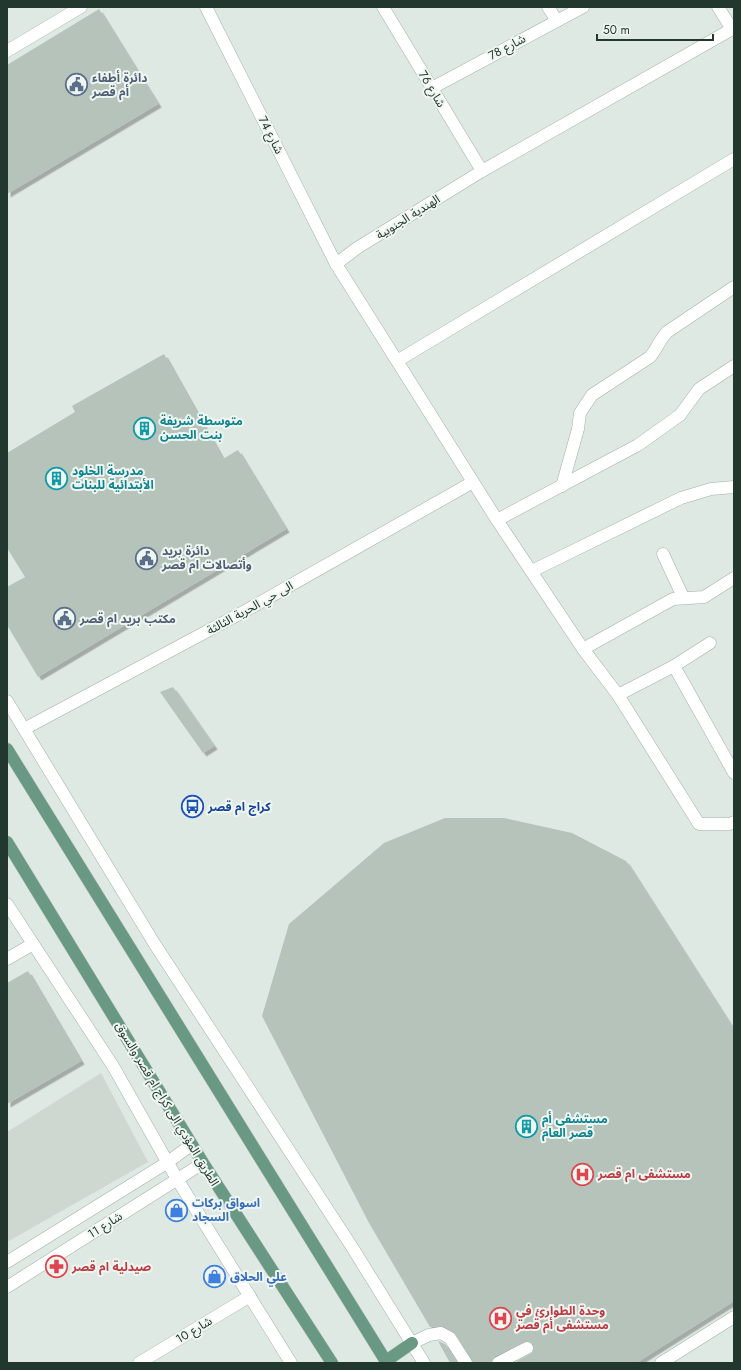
<svg xmlns="http://www.w3.org/2000/svg" width="741" height="1370" viewBox="0 0 741 1370" font-family="Jost,'Noto Sans Arabic',sans-serif">
  <defs>
    <filter id="shadow"><feDropShadow dx="3.5" dy="3.5" stdDeviation="0" flood-color="#0004"/></filter>
  </defs>
  <rect width="100%" height="100%" fill="#dfe9e3"/>
  <polygon fill="#ced8d1" points="101,1073 148,1162 7,1242 7,1132"/>
  <g fill="#b5c3bb" filter="url(#shadow)">
    <polygon points="99,9 158,104 7,194 7,65"/>
    <polygon points="164,354 223,459 238,450 286,529 38,677 7,625 7,587 25,577 7,548 7,453 75,412 72,406"/>
    <polygon points="173,687 214,746 203,753 160,692"/>
    <polygon points="445,818 504,818 572,833 626,861 734,1030 734,1301 636,1363 514,1363 533,1352 533,1344 527,1341 495,1356 491,1363 473,1363 454,1332 444,1326 430,1327 369,1223 262,1016 289,924 384,843"/>
    <polygon points="28,971 81,1061 7,1104 7,983"/>
    <polygon points="438,1341 445,1344 457,1363 450,1363"/>
  </g>
  <g fill="none" stroke-linecap="round" stroke-linejoin="round">
    <defs>
      <polyline id="pedestrian" points="7,959 33,944"/>
      <g id="minor">
        <polyline points="206,7 336,264 497,520 583,649 618,695 699,824 730,824 734,822"/>
        <polyline points="383,7 482,171"/>
        <polyline points="548,7 557,21"/>
        <polyline points="718,7 732,29"/>
        <polyline points="7,51 81,7"/>
        <polyline points="432,88 583,7"/>
        <polyline points="336,264 357,248 482,171 734,28"/>
        <polyline points="397,361 734,159"/>
        <path d="M562,486L578,429L580,413L592,395L650,357C657,349 660,339 667,332L734,287"/>
        <polyline points="497,520 638,445 680,415 699,389 734,366"/>
        <polyline points="663,554 683,597"/>
        <polyline points="532,571 681,498 711,489 734,487"/>
        <polyline points="583,649 673,599 704,597 734,578"/>
        <polyline points="674,666 734,773"/>
        <polyline points="618,695 674,666 710,643"/>
        <polyline points="24,729 245,611 473,482"/>
        <polyline points="412,1343 429,1335 441,1333 450,1338 466,1363"/>
        <polyline points="139,1363 250,1296"/>
        <polyline points="498,1363 527,1348"/>
        <polyline points="661,1363 734,1317"/>
      </g>
      <g id="tertiary">
        <polyline points="7,701 154,943 352,1247 424,1363"/>
        <polyline points="7,904 113,1066 177,1179 291,1363"/>
        <polyline points="7,1262 168,1162 191,1145"/>
        <polyline points="7,1287 203,1163"/>
      </g>
      <g id="primary">
        <polyline points="7,749 387,1363"/>
        <polyline points="7,842 203,1163 332,1363"/>
        <polyline points="386,1361 412,1343"/>
      </g>
    </defs>
    <use href="#pedestrian" stroke="#a3b0a9" stroke-width="13"/>
    <use href="#minor" stroke="#a3b0a9" stroke-width="13"/>
    <use href="#tertiary" stroke="#a3b0a9" stroke-width="13"/>
    <use href="#primary" stroke="#bdc3c0" stroke-width="13"/>
    <use href="#pedestrian" stroke="#fff" stroke-width="12"/>
    <use href="#minor" stroke="#fff" stroke-width="12"/>
    <use href="#tertiary" stroke="#fff" stroke-width="12"/>
    <use href="#primary" stroke="#699983" stroke-width="12"/>
  </g>
  <defs>
    <symbol id="civic-ring" viewBox="-11 -11 22 22"><circle r="9.5" fill="#eff6f1" stroke="#5c6f8a" stroke-width="1.5"/><path d="M-.6-6.5H3V-4.5H.6V-3L4-1V1h2V6H-6V1h2V-1L-.6-3ZM-1.2 2.5V6h2.4V2.5Z" fill="#5c6f8a"/></symbol>
    <symbol id="building-ring" viewBox="-11 -11 22 22"><circle r="9.5" fill="#eff6f1" stroke="#0f9aa8" stroke-width="1.5"/><path d="M-4-6H4V6H1V3H-1V6H-4ZM-2.5-4.3h1.7v1.8h-1.7ZM.8-4.3h1.7v1.8H.8ZM-2.5-1h1.7V.8h-1.7ZM.8-1h1.7V.8H.8Z" fill="#0f9aa8"/></symbol>
    <symbol id="bus-ring" viewBox="-11 -11 22 22"><circle r="9.5" fill="#eff6f1" stroke="#1a4fb4" stroke-width="1.5"/><path d="M-5-6H5V4H4V6H2V4H-2V6H-4V4H-5ZM-3.5-4V0h7V-4ZM-3.5 1.2v1.5H-2V1.2ZM2 1.2v1.5H3.5V1.2Z" fill="#1a4fb4"/></symbol>
    <symbol id="hospital-ring" viewBox="-11 -11 22 22"><circle r="9.5" fill="#eff6f1" stroke="#e0444e" stroke-width="1.5"/><path d="M-5-5h3v3.5h4V-5h3V5h-3V1.5h-4V5h-3Z" fill="#e0444e"/></symbol>
    <symbol id="shop-ring" viewBox="-11 -11 22 22"><circle r="9.5" fill="#eff6f1" stroke="#3f7fe0" stroke-width="1.5"/><path d="M-5-2.5h2.3a2.7 3.5 0 0 1 5.4 0H5L5.5 6h-11ZM-1.5-2.5h3a1.5 2.3 0 0 0-3 0Z" fill="#3f7fe0"/></symbol>
    <symbol id="pharmacy-ring" viewBox="-11 -11 22 22"><circle r="9.5" fill="#eff6f1" stroke="#e0444e" stroke-width="1.5"/><path d="M-2-6h4v4h4v4h-4v4h-4v-4h-4v-4h4Z" fill="#e0444e"/></symbol>
  </defs>
  <g fill-rule="evenodd">
    <use href="#civic-ring" x="64" y="72" width="25" height="25"/>
    <use href="#building-ring" x="132" y="416" width="25" height="25"/>
    <use href="#building-ring" x="44" y="466" width="25" height="25"/>
    <use href="#civic-ring" x="134" y="546" width="25" height="25"/>
    <use href="#civic-ring" x="52" y="606" width="25" height="25"/>
    <use href="#bus-ring" x="180" y="794" width="25" height="25"/>
    <use href="#building-ring" x="514" y="1114" width="25" height="25"/>
    <use href="#hospital-ring" x="570" y="1162" width="25" height="25"/>
    <use href="#shop-ring" x="164" y="1198" width="25" height="25"/>
    <use href="#pharmacy-ring" x="44" y="1254" width="25" height="25"/>
    <use href="#shop-ring" x="202" y="1264" width="25" height="25"/>
    <use href="#hospital-ring" x="488" y="1306" width="25" height="25"/>
  </g>
  <g text-anchor="middle" stroke-width="4" stroke-linejoin="round" paint-order="stroke">
    <g font-size="12" fill="#22372d" stroke="#eff6f1">
      <text transform="translate(507 47) rotate(-28)" y="4">شارع 78</text>
      <text transform="translate(432 89) rotate(59)" y="4">شارع 76</text>
      <text transform="translate(271 135) rotate(63)" y="4">شارع 74</text>
      <text transform="translate(408 217) rotate(-32)" y="4">الهندية الجنوبية</text>
      <text transform="translate(250 608) rotate(-29)" y="4">الى حي الحرية الثالثة</text>
      <text transform="translate(167 1104) rotate(59)" y="4">الطريق المؤدي الى كراج ام قصر والسوق</text>
      <text transform="translate(105 1225) rotate(-32)" y="4">شارع 11</text>
      <text transform="translate(194 1330) rotate(-31)" y="4">شارع 10</text>
    </g>
    <g font-size="12" font-weight="bold" fill="#4e5e75" stroke="#eff6f1" text-anchor="start">
      <text x="92" y="82">دائرة أطفاء<tspan x="92" dy="14">أم قصر</tspan></text>
      <text x="162" y="555">دائرة بريد<tspan x="162" dy="14">وأتصالات ام قصر</tspan></text>
      <text x="80" y="623">مكتب بريد ام قصر</text>
    </g>
    <g font-size="12" font-weight="bold" fill="#0d838f" stroke="#eff6f1" text-anchor="start">
      <text x="160" y="425">متوسطة شريفة<tspan x="160" dy="14">بنت الحسن</tspan></text>
      <text x="72" y="475">مدرسة الخلود<tspan x="72" dy="14">الأبتدائية للبنات</tspan></text>
      <text x="542" y="1123">مستشفى أم<tspan x="542" dy="14">قصر العام</tspan></text>
    </g>
    <g font-size="12" font-weight="bold" fill="#164399" stroke="#eff6f1" text-anchor="start">
      <text x="208" y="811">كراج ام قصر</text>
    </g>
    <g font-size="12" font-weight="bold" fill="#be3a42" stroke="#eff6f1" text-anchor="start">
      <text x="598" y="1178">مستشفى ام قصر</text>
      <text x="72" y="1271">صيدلية ام قصر</text>
      <text x="516" y="1315">وحدة الطوارئ في<tspan x="516" dy="14">مستشفى أم قصر</tspan></text>
    </g>
    <g font-size="12" font-weight="bold" fill="#366cbe" stroke="#eff6f1" text-anchor="start">
      <text x="192" y="1207">اسواق بركات<tspan x="192" dy="14">السجاد</tspan></text>
      <text x="230" y="1281">علي الحلاق</text>
    </g>
  </g>
  <rect width="741" height="1370" fill="none" stroke="#22372d" stroke-width="16"/>
  <path d="M597 34v6h116v-6" fill="none" stroke="#22372d" stroke-width="2"/>
  <text x="603" y="34" font-size="12" fill="#22372d" stroke="#eff6f1" stroke-width="3" paint-order="stroke">50 m</text>
</svg>
